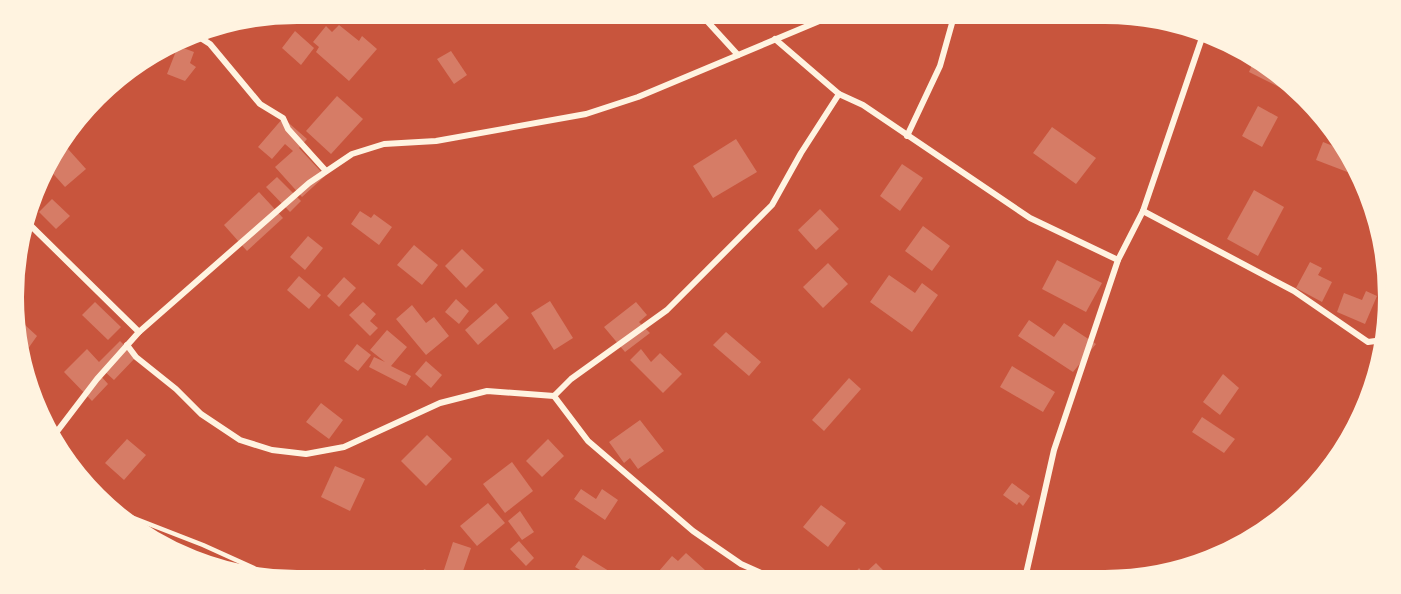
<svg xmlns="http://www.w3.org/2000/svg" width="1401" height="594" viewBox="0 0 1401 594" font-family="Overpass,sans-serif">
  <rect width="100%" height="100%" fill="#c8553d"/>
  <g fill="#d67c66">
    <polygon points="339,25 359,41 362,36 377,49 349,81 316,52 319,47 313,42 326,26 332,32"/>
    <polygon points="295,31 314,48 301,65 282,48"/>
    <polygon points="178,46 194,52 190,63 196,67 185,81 167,74"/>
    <polygon points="451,51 467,75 454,84 437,59"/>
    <polygon points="1255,58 1286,76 1281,88 1249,72"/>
    <polygon points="337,96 363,119 331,154 306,131"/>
    <polygon points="1258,106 1278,117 1262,147 1242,136"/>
    <polygon points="283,118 307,139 299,148 325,176 302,197 275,167 293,151 285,144 272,159 258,147"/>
    <polygon points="1052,127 1096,158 1076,184 1033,153"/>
    <polygon points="736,139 757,172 713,198 693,166"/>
    <polygon points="1323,142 1348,152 1355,160 1350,173 1316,160"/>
    <polygon points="68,149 86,169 65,187 47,167"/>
    <polygon points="902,164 923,178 900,211 880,196"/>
    <polygon points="277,177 301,201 290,212 266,187"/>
    <polygon points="1254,190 1284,207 1258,256 1227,239"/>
    <polygon points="259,192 283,218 247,251 224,225"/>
    <polygon points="52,199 70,216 56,229 39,212"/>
    <polygon points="820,209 839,229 816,250 798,230"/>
    <polygon points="360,211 371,218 374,214 392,227 379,245 351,224"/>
    <polygon points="923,226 950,246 932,271 905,251"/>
    <polygon points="308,236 323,248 305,270 290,257"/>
    <polygon points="414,245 438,265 422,285 397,265"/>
    <polygon points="462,249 484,270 466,288 445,266"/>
    <polygon points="1057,260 1102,283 1086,312 1042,289"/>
    <polygon points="1310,262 1322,268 1318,275 1332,282 1322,302 1296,288"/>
    <polygon points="828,263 848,284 823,308 803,287"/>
    <polygon points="889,275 915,293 922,283 938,295 912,332 870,302"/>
    <polygon points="299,276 321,295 309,309 287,290"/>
    <polygon points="344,277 356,288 339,307 327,296"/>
    <polygon points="1391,277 1391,279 1388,301 1382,298"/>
    <polygon points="1366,291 1377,296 1365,324 1337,312 1344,293 1362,300"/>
    <polygon points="456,299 469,311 459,324 445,312"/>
    <polygon points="550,301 573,338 554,350 531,313"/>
    <polygon points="95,302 121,327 108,340 82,315"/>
    <polygon points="363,302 376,314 370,321 378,328 370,336 349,315"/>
    <polygon points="636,302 647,315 639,322 650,333 625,352 604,327"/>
    <polygon points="496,303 509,318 478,345 465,330"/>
    <polygon points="412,305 426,323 434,317 449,336 426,355 396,319"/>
    <polygon points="12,313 37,336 20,360 12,335"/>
    <polygon points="1029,320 1054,337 1064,323 1096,344 1073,372 1018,336"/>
    <polygon points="387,330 407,347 391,366 411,376 406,386 369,367 374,357 385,362 370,350"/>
    <polygon points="726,332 761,362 749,376 713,345"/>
    <polygon points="120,341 136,357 114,380 104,371 100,375 108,384 92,401 64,372 87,349 99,362"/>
    <polygon points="357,344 371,355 358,371 344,361"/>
    <polygon points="641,349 651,362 660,353 682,374 663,393 630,360"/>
    <polygon points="426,361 442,375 431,388 415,374"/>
    <polygon points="1012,366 1055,392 1043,412 1000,387"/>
    <polygon points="1223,374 1239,388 1220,415 1203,402"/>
    <polygon points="849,378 861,389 824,431 812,420"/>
    <polygon points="321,403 343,420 329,439 306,422"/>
    <polygon points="1202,417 1235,439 1224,453 1192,432"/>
    <polygon points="640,420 664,451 638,469 630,458 624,463 609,442"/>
    <polygon points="427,435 452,459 426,486 401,461"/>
    <polygon points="127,439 146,455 124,480 105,463"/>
    <polygon points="548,439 564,456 542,477 526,461"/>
    <polygon points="512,462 533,491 505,513 483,484"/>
    <polygon points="335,466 365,479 350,511 321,497"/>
    <polygon points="1012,483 1030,496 1023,506 1019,502 1017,505 1003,495"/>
    <polygon points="581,489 596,499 602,489 618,500 605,520 574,499"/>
    <polygon points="488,503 505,523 477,546 460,526"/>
    <polygon points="821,505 846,523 828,547 803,527"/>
    <polygon points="520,511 534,532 522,540 508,521"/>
    <polygon points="519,541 534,558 526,566 510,549"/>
    <polygon points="453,542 471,548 462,574 474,578 472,584 427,585 419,582 424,569 442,576"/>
    <polygon points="686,553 705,570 693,584 659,584 653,578 672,556 678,561"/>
    <polygon points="583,555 617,576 613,584 604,584 575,567"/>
    <polygon points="876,563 885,572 883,575 891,583 859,583 860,582 853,575 859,568 864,574"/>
  </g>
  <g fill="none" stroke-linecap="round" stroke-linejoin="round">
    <polyline stroke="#fff3e0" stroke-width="4.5" points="100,505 203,545 289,584"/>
    <g stroke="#fff3e0" stroke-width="6">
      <polyline points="696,9 738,55"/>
      <polyline points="191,32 210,44 260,104 283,118 288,129 326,171"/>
      <polyline points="775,39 839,94 863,105 1030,218 1118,260"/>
      <polyline points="907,136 940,66 956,9"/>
      <polyline points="1143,211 1294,291 1368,342 1383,340"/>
      <polyline points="23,218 139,332"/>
      <polyline points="127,345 136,357 176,389 201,414 240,440 272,450 306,454 344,447 440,403 487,391 554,396 571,379 667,310 772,205 801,153 839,94"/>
      <polyline points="554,396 588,441 693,531 741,564 786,584"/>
      <polyline points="49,442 97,379 139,332 309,183 352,154 384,144 436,141 586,114 638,97 848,9"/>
      <polyline points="1024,583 1054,450 1118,260 1143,211 1205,29"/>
    </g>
  </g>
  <path d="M0 0H1401V594H0ZM297 20H1105A277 277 0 0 1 1382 297V297A277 277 0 0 1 1105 574H297A277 277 0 0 1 20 297V297A277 277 0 0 1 297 20Z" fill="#fff3e0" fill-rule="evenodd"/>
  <path fill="none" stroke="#fff3e0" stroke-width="8" d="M297 20H1105A277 277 0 0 1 1382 297V297A277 277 0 0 1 1105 574H297A277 277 0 0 1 20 297V297A277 277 0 0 1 297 20Z"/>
</svg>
